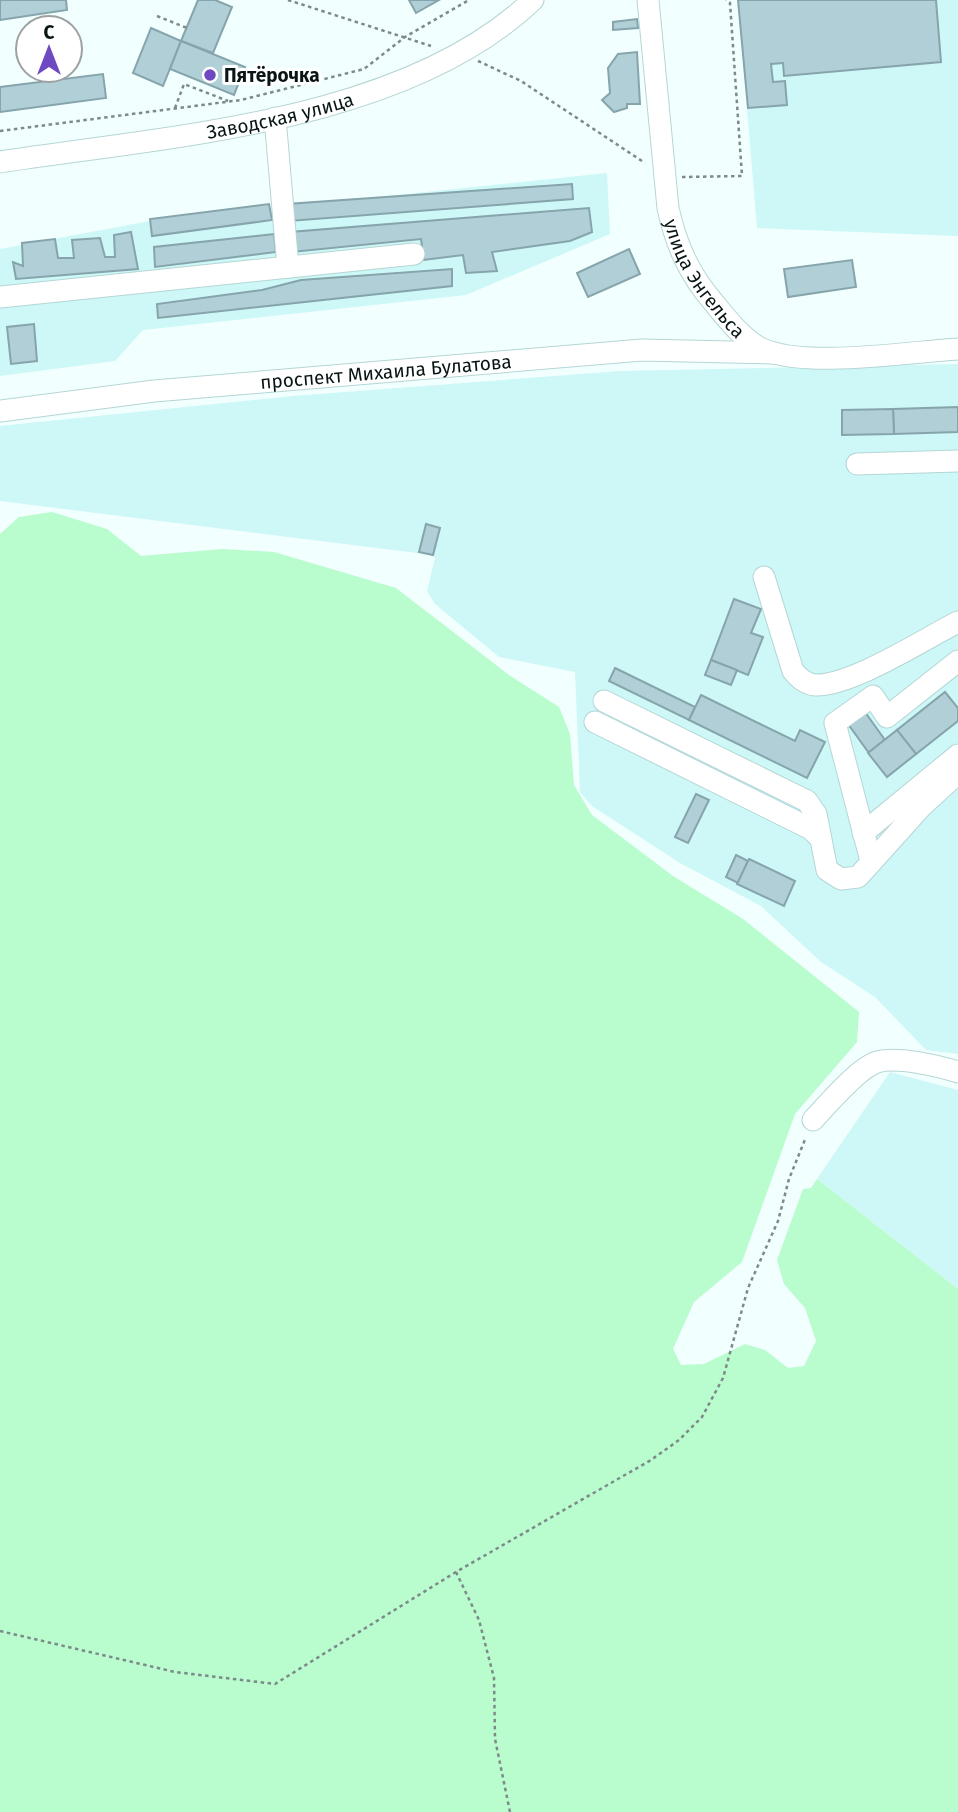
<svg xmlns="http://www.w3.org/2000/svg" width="958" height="1812" viewBox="0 0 958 1812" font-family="'Fira Sans',sans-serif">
  <rect width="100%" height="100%" fill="#f1fffe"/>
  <g fill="#cdf8f7">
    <polygon points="738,0 958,0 958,236 757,228"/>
    <polygon points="607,173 610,234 466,295 143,330 115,361 0,376 0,249 150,221"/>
    <polygon points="958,364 958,1054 926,1050 875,997 821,962 761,906 680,863 592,806 580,792 575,672 499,657 435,604 427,591 435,558 433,555 0,501 0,426 293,396 621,371"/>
    <polygon points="890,1072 958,1090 958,1289 817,1179"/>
  </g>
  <polygon fill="#b9fccd" points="52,512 107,529 141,556 222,549 274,552 396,588 509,675 559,707 570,734 574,785 592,815 673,876 743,919 859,1012 857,1042 795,1114 742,1262 694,1302 673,1349 681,1365 704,1364 745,1344 765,1350 788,1368 804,1366 816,1341 805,1308 784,1284 777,1260 803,1189 811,1188 817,1179 958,1289 958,1812 0,1812 0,534 19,517"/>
  <g fill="#b0cfd7" stroke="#86a4ab" stroke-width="2">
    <polygon points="0,0 66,0 67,10 0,20"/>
    <polygon points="198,0 215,0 232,7 213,53 181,41"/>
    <polygon points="409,0 439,0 416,13"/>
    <polygon points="738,0 936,0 941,62 784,76 783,63 771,64 773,82 785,81 787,105 748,108"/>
    <polygon points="637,19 638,28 613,30 613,22"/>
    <polygon points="151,28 181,41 163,86 133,73"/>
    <polygon points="181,41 245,67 234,95 170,69"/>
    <polygon points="637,52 640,104 627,104 627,108 614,112 602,100 610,93 608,68 618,54"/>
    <polygon points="103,74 106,98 0,112 0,87"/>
    <polygon points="572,184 573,199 289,221 287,204"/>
    <polygon points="269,204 272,220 152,236 150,219"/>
    <polygon points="589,208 592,232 570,241 492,252 497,271 466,273 463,255 424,260 421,239 292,252 290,232"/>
    <polygon points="131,232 138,269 16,279 13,262 23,266 22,243 55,239 58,258 74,258 72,240 100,238 105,257 115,257 114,235"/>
    <polygon points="274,234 276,252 155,267 154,247"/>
    <polygon points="629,249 640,274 588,297 577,273"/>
    <polygon points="852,260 856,287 788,297 784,269"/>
    <polygon points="452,269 452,286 158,318 157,304 262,290 301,280"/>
    <polygon points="34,324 37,361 11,364 7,327"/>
    <polygon points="958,407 958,432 894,434 893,409"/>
    <polygon points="893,409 894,434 842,435 842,410"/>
    <polygon points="426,524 440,528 433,555 419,552"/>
    <polygon points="734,599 761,609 751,633 763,637 748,675 711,660"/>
    <polygon points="711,660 737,670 731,685 705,675"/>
    <polygon points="615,668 695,707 689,720 609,681"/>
    <polygon points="945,692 958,708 958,721 916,754 897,730"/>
    <polygon points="701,695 795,741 800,730 825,742 807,778 689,720"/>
    <polygon points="865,712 885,740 869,753 848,724"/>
    <polygon points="897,730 916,754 887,777 868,753"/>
    <polygon points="696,794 709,800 688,843 675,837"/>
    <polygon points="736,855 748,861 738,883 726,877"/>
    <polygon points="749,859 795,881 784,906 737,884"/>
  </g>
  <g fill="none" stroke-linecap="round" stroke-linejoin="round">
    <defs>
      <g id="minor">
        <path id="s1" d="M648,0L668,208C676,245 689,274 714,303C727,319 742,338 760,348C803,369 908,352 958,349"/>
        <polyline points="275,118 288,267"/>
        <path id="s2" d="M0,162C168,136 404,123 533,0"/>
        <polyline points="0,297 414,254"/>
        <path id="s3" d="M0,411L154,391L642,350L774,353"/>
        <polyline points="857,464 958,461"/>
        <path d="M764,577L793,671C799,678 805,684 815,685C852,686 924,639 958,622"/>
        <polyline points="604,701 807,801 816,814 827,870 841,879 858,877 921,807 958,773"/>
        <polyline points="595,722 811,829 820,838"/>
        <polyline points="863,833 958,755"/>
        <polyline points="871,861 835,723 873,696 887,717 958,661"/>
        <path d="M813,1120C827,1105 858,1068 877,1062C898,1056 938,1066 958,1072"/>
      </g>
    </defs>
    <use href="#minor" stroke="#b5d6d5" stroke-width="23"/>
    <g stroke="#7d8a8a" stroke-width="2.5" stroke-dasharray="3.5 3.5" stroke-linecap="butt">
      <polyline points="288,0 431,46"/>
      <polyline points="157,16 187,28"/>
      <polyline points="478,61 521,81 645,163"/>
      <polyline points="175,108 184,84 228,101"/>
      <polyline points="0,131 241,100 364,69 405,37 469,0"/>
      <polyline points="682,177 742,176 730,3 726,0"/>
      <polyline points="456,1572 479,1620 494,1678 495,1739 510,1812"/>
      <polyline points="0,1631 175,1672 275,1684 456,1572 651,1460 679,1440 702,1417 723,1378 748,1288 778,1221 789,1179 806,1137"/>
    </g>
    <use href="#minor" stroke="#fff" stroke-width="21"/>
  </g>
  <circle fill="#6e49c1" stroke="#fff" stroke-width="2.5" cx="210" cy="75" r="7"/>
  <g text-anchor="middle" stroke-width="6" stroke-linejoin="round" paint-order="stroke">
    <g font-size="19" font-weight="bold" fill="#091515" stroke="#fff" text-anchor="start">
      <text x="224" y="82">Пятёрочка</text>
    </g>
    <g font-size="19" fill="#091515" stroke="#fff">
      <text dy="7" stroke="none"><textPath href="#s2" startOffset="284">Заводская улица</textPath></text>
      <text dy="7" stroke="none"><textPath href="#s1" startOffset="289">улица Энгельса</textPath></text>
      <text dy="7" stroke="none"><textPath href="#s3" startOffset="388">проспект Михаила Булатова</textPath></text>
    </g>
  </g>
  <g transform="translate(49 49)"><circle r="33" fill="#ffffff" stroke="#9da1a1" stroke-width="2"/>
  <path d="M0-5L12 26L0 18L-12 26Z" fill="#6e49c1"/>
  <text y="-10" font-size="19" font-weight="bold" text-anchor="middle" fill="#091515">С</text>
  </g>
</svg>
